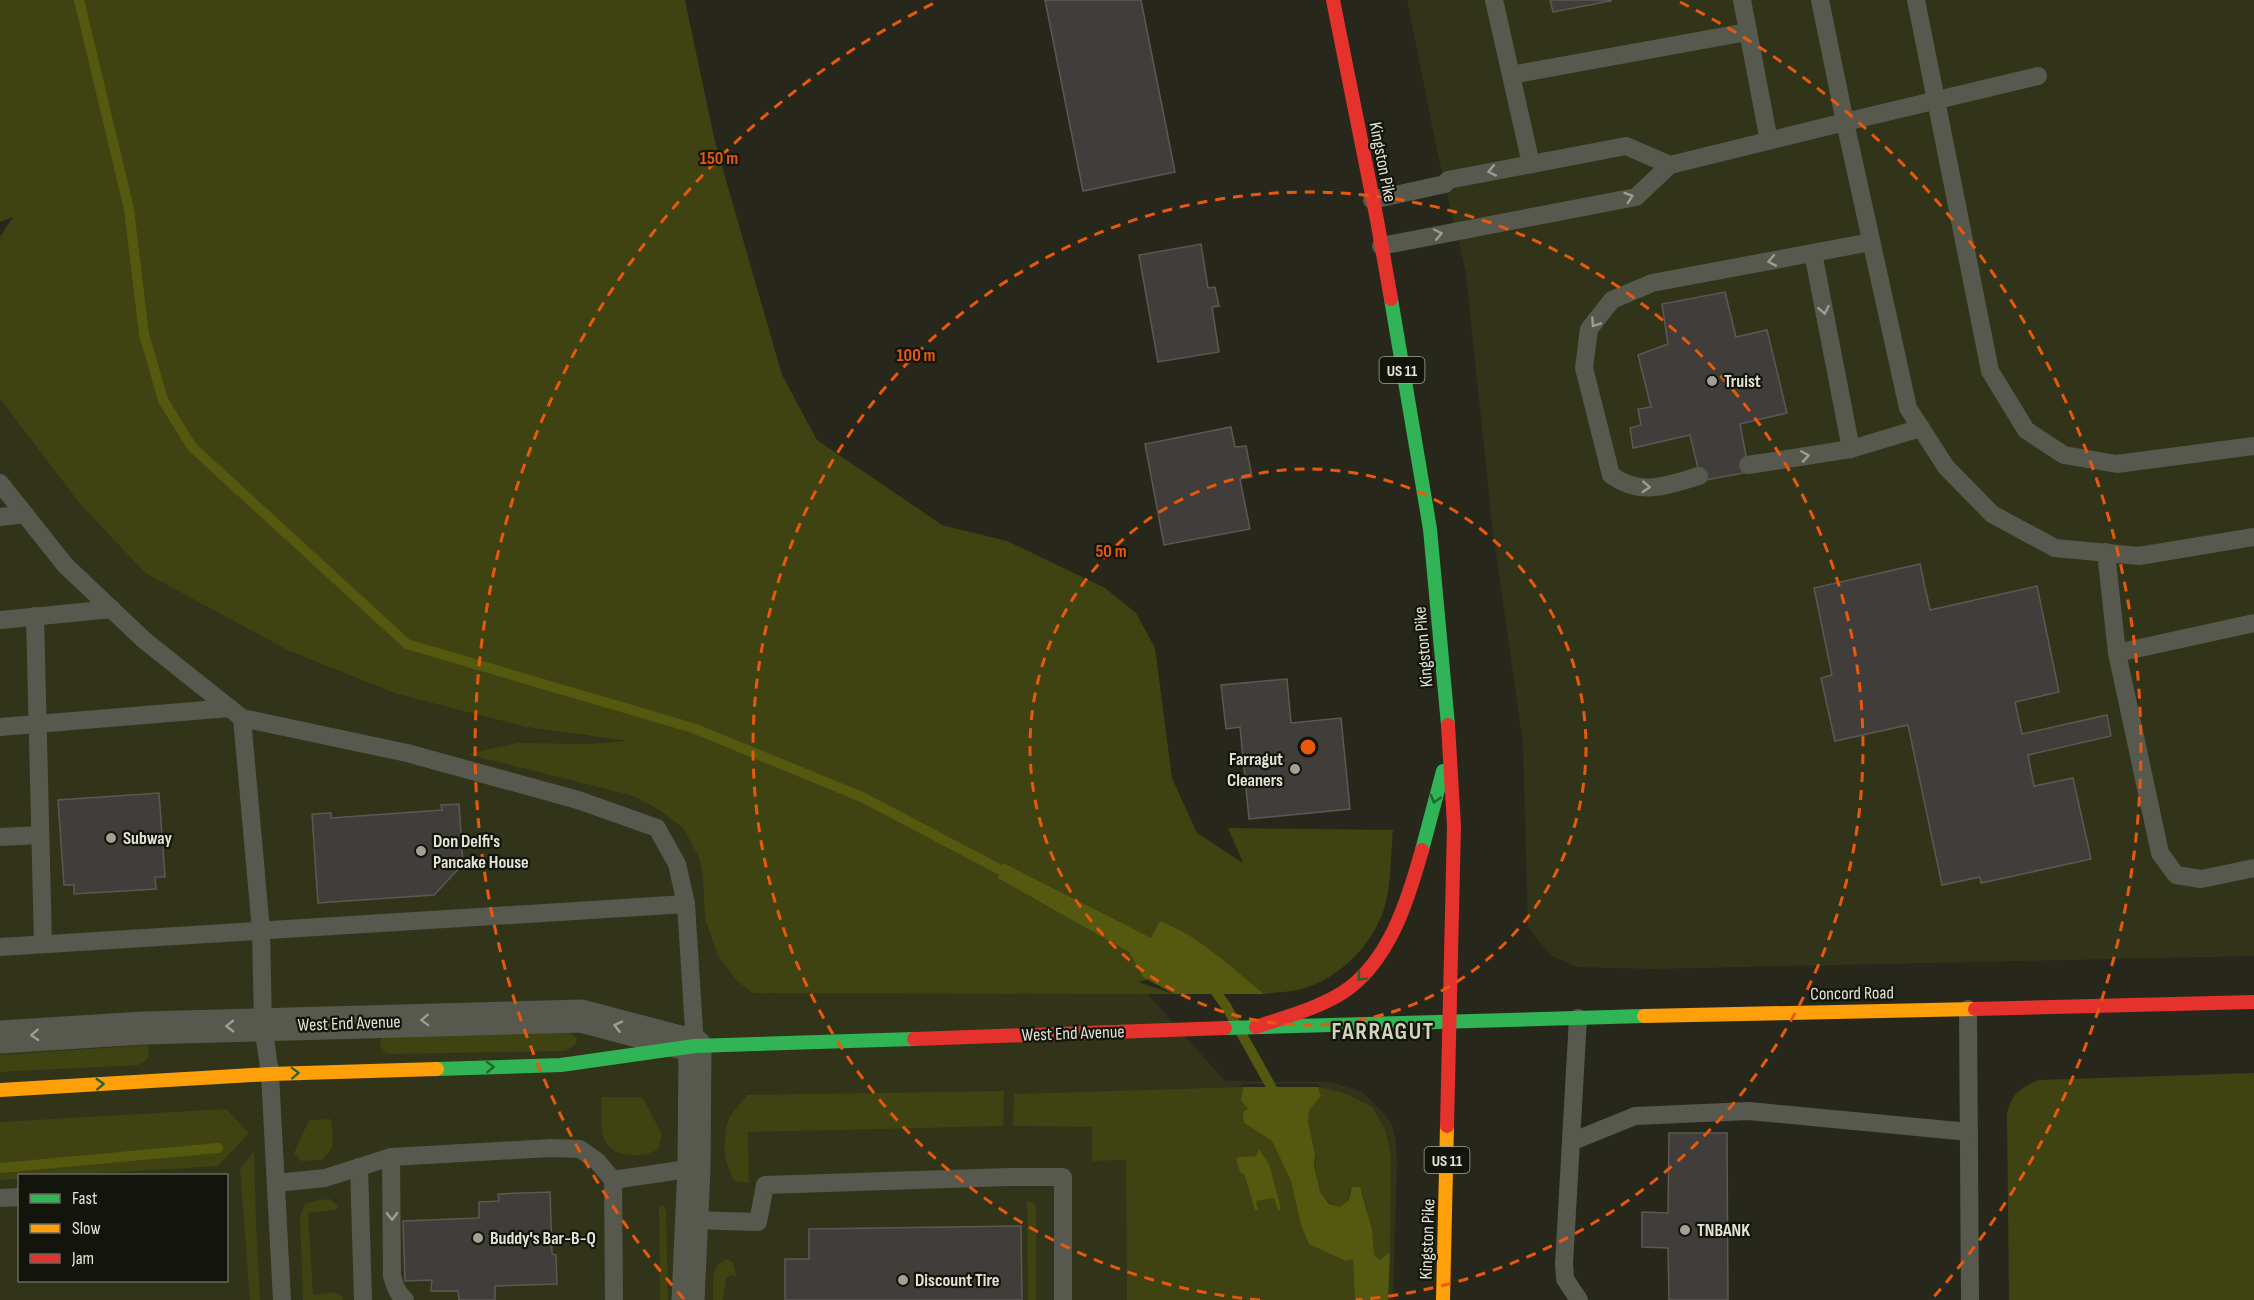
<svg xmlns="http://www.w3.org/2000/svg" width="2254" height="1300" viewBox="0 0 2254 1300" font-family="'Sofia Sans Condensed',sans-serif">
  <rect width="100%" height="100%" fill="#27281b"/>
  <g fill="#313418" fill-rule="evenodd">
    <polygon points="1407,0 2254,0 2254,956 1652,969 1577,967 1550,955 1528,927 1523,744 1492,525 1466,273 1437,151"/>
    <path d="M0,399L80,504L145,573L287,650L397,694L526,727L632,742L1137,982L1225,1081L1331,1082L1362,1092L1378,1107L1392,1124L1396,1141L1397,1163L1393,1300H0ZM20,1176H226V1280H20Z"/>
  </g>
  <g fill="#3f4211" fill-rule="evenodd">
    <path d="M0,0H685L715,142L782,375L817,440L942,525L1007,541L1105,588L1136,613L1155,648L1172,778L1197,833L1243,863L1228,828L1393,830C1391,851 1391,890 1384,909C1372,945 1342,976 1305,988C1292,992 1277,992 1264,994L1212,952L1166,976L1138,982L1174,994L753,993L737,981L718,956L705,919L703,876L699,857L683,828L661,811L634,796L467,754L518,743L590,744L627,741L526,727L397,694L287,650L145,573L80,504L0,399V237L13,217L0,222Z"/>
    <path d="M459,1033H570L577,1039C577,1046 570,1048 565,1051L390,1054L386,1053L380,1046L382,1037Z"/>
    <polygon points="148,1045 149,1056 144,1062 138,1065 0,1072 0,1055"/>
    <path d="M2254,1073V1300H2009L2007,1115C2011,1094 2019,1089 2038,1080Z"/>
    <path d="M1243,1087L1241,1101L1248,1109L1244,1123L1272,1141L1291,1181L1301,1225L1353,1259L1355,1300H1127L1126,1160L1092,1161V1127L1013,1126L1014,1094ZM1259,1150L1280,1209L1277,1210L1274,1197L1255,1201V1210L1238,1157L1256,1156Z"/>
    <path d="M1318,1087L1344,1093L1372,1107L1385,1129L1391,1156L1390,1252L1380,1260L1374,1256L1372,1229L1363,1193L1350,1190L1349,1200L1340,1207C1314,1200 1316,1175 1315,1153C1315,1139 1305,1124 1309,1111C1311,1106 1317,1100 1321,1096Z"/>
    <path d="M1004,1091L1003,1126L748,1132L749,1183L735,1181C723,1166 722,1137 729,1119C733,1111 741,1103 747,1095Z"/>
    <path d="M601,1097H642L662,1134L659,1148C652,1154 641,1156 632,1155C596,1153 602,1126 601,1097Z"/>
    <polygon points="226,1109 249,1133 218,1166 72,1175 20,1176 19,1179 0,1180 0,1122"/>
    <path d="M331,1119C333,1138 337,1146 322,1160L301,1161L294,1153L309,1120Z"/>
    <polygon points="254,1151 256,1221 260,1300 250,1300 240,1169"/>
    <polygon points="330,1199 338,1206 335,1210 308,1213 313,1295 333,1292 342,1297 343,1300 303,1300 300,1216 305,1204 318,1200"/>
    <polygon points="1027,1201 1034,1203 1036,1206 1036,1300 1028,1300"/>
    <polygon points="663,1205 666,1211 668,1300 660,1300 659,1207"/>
    <path d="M727,1259L733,1262L736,1276L730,1275L726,1279L723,1300H713C713,1284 710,1265 727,1259Z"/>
  </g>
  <g fill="#55590f">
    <path d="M1003,863L1151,938L1160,921C1199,936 1232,968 1264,994H1174L1143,977L1129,952L998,878Z"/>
    <polygon points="1243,1087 1318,1087 1321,1096 1309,1110 1308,1121 1315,1153 1314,1165 1320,1192 1329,1204 1340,1207 1349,1200 1352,1187 1360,1187 1372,1229 1374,1255 1380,1260 1390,1252 1388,1300 1355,1300 1353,1259 1346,1261 1309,1244 1301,1225 1291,1181 1272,1141 1244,1123 1243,1112 1248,1109 1241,1101"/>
    <polygon points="1259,1149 1269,1164 1281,1209 1278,1211 1274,1198 1256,1201 1258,1210 1255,1210 1244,1174 1240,1172 1236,1159 1238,1157 1256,1156"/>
  </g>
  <g fill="#27281b">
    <polygon points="1174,994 1264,994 1265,997 1176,997"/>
    <polygon points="1243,1084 1318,1084 1321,1087 1240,1087"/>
  </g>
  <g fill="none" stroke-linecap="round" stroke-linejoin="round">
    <g stroke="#55590f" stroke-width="10">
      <polyline points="79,0 129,209 144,334 163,400 192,447 407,644 693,728 862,797 1012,876"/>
      <polyline points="1210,984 1226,1006 1278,1099"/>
      <polyline points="0,1168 218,1148"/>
    </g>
  </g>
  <g fill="#403d3a" stroke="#5c5855" stroke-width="1.5">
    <polygon points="1045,0 1141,0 1175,172 1083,191"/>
    <polygon points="1550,0 1611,0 1611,1 1553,12"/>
    <polygon points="1201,244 1208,288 1215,287 1219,306 1212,307 1219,352 1158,362 1139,255"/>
    <polygon points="1725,292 1736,337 1767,330 1787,413 1740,424 1749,472 1701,481 1690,435 1633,448 1630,428 1641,425 1638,409 1651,407 1638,355 1668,344 1662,304"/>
    <polygon points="1231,427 1235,447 1246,446 1252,477 1240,479 1250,529 1164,545 1145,444"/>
    <polygon points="1920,564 1930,610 2037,586 2059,692 2015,702 2022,734 2107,715 2111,736 2028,755 2034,786 2073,778 2091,859 1981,883 1980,877 1942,885 1908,725 1835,741 1821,678 1832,675 1814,588"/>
    <polygon points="1287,679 1291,723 1341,718 1350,809 1249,819 1240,727 1226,729 1221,685"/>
    <polygon points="159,793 165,877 155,877 156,889 74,894 74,885 64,885 58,800"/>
    <polygon points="459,804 463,864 434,895 318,903 312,814 331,813 331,818 442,810 441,805"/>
    <polygon points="1669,1133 1727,1133 1728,1300 1669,1300 1668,1248 1642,1247 1642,1212 1668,1213"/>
    <polygon points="550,1192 552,1254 556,1255 557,1284 495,1286 495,1300 459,1300 458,1291 431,1291 432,1280 405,1281 403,1221 479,1218 479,1202 499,1201 498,1194"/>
    <polygon points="1021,1226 1022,1300 785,1300 785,1259 809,1259 809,1229"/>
  </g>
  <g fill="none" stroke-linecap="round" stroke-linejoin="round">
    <g stroke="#58594e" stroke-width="18">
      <polyline points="1494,0 1531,164"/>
      <polyline points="1742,0 1769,141"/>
      <polyline points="1820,0 1845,122 2038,76"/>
      <polyline points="1916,0 1990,371 2026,430 2064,455 2117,464 2254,446"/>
      <polyline points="1511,75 1747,32"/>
      <polyline points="1670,165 1845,122 1908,408 1946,467 1992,514 2055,548 2139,556 2254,537"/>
      <polyline points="1372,200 1445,184 1448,180 1626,146 1670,165 1636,197 1381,246"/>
      <polyline points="1813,253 1851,449"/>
      <polyline points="1748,465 1851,449 1921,428"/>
      <path d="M1699,476C1667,485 1641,497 1611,475L1584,368L1589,329L1612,300L1652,283L1871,242"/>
      <polyline points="0,483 65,565 144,640 242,718 407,753 578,800 657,828 677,864 686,904 695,1046"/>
      <polyline points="0,517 25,514"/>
      <polyline points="2106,552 2117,653 2254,623"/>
      <polyline points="35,616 43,944"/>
      <polyline points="0,620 112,609"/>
      <polyline points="2117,653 2160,853 2176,875 2201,879 2254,868"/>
      <polyline points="242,718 261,930 263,1025 270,1074 282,1300"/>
      <polyline points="0,727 230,708"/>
      <polyline points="0,837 40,835"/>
      <polyline points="0,947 686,904"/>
      <polyline points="1968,1009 1970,1300"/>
      <polyline points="1578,1018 1564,1264 1565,1279 1579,1300"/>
      <polyline points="1571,1142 1635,1116 1749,1111 1969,1132"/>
      <path d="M391,1157L392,1276C395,1286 397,1293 405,1300"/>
      <polyline points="359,1167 363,1300"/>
      <polyline points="613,1180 694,1168"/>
      <polyline points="276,1183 325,1178 391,1157 552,1148 580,1149 597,1161 613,1180 614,1300"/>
      <polyline points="0,1198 20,1197"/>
      <polyline points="692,1220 758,1222 765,1185 1009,1177 1063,1177 1063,1300"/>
    </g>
    <polyline stroke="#58594e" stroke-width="33" points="0,1037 143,1028 581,1016 695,1046 694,1168 688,1300"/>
    <g stroke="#30b455" stroke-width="14">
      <polyline points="1391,299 1430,529 1448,725"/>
      <polyline points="1422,850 1443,771"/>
      <polyline points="1225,1028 1644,1016"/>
      <polyline points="437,1069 561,1065 695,1046 914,1039"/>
    </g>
    <g stroke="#ff9f0a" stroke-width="14">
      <polyline points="1644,1016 1975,1009"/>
      <polyline points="0,1090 270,1074 437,1069"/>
      <polyline points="1443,1300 1447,1126"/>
    </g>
    <g stroke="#e5322d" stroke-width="14">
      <polyline points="1333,0 1377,220 1391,299"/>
      <polyline points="1975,1009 2254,1002"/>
      <path d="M1256,1027C1285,1017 1316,1009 1342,993C1389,963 1408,900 1422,850"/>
      <polyline points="914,1039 1225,1028"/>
      <polyline points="1447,1126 1454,826 1448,725"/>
    </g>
  </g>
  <defs><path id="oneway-chevron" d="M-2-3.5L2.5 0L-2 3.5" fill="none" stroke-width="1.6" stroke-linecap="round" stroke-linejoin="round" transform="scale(1.5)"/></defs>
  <g stroke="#9d9e92">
    <use href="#oneway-chevron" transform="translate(1492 171) rotate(169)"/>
    <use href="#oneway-chevron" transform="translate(1629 197) rotate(-18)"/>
    <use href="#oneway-chevron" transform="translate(1438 234) rotate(-12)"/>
    <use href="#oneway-chevron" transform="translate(1772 261) rotate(169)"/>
    <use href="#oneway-chevron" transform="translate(1824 310) rotate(79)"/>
    <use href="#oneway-chevron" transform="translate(1595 323) rotate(124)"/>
    <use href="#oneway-chevron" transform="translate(1805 456) rotate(-9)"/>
    <use href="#oneway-chevron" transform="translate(1646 487) rotate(3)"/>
    <use href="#oneway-chevron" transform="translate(425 1020) rotate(178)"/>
    <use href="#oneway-chevron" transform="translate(230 1026) rotate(179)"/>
    <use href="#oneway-chevron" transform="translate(618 1026) rotate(-166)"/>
    <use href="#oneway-chevron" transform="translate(35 1035) rotate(177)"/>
    <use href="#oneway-chevron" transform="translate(392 1216) rotate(89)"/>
  </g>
  <g stroke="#226430">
    <use href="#oneway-chevron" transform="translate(1435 799) rotate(105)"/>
    <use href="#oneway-chevron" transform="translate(1361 977) rotate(133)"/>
    <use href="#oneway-chevron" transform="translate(490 1067) rotate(-2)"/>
    <use href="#oneway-chevron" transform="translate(295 1073) rotate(-2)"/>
    <use href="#oneway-chevron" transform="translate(100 1084) rotate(-3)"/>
  </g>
  <g fill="none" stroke="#e8590c" stroke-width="3" stroke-dasharray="10 8">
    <circle cx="1308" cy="747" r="278"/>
    <path d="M1260 1300A555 555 0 1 1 1356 1300"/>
    <path d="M684 1299A833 833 0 0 1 936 2M1680 2A833 833 0 0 1 1932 1299"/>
  </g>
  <g fill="#a1a295" stroke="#13140b" stroke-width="2">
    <circle cx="1712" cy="381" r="6"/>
    <circle cx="1295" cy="769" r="6"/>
    <circle cx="111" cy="838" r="6"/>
    <circle cx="421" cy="851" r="6"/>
    <circle cx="1685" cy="1230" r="6"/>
    <circle cx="478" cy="1238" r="6"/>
    <circle cx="903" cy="1280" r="6"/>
  </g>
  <g text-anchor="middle" stroke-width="4.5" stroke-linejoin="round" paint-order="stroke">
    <g fill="#13140b" stroke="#a4a699" stroke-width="1.5">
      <rect x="1379.5" y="357" width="45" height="26" rx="4.5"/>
      <rect x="1424.5" y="1147" width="45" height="26" rx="4.5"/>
    </g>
    <g font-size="16" font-weight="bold" fill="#e2e4d6">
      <text x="1402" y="376">US 11</text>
      <text x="1447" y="1166">US 11</text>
    </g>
    <g font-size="18" fill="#e2e4d6" stroke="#13140b">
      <text transform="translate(1383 162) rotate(79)" y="6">Kingston Pike</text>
      <text transform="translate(1423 647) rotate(-95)" y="6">Kingston Pike</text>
      <text transform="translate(1852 993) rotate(-1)" y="6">Concord Road</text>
      <text transform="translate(349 1023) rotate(-2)" y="6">West End Avenue</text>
      <text transform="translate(1073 1033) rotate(-2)" y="6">West End Avenue</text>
      <text transform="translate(1427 1239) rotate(-88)" y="6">Kingston Pike</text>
    </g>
    <g font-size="18" font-weight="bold" fill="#e2e4d6" stroke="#13140b" text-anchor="start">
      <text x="1724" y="387">Truist</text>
      <text x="1283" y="765" text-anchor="end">Farragut<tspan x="1283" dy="21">Cleaners</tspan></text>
      <text x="123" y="844">Subway</text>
      <text x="433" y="847">Don Delfi's<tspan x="433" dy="21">Pancake House</tspan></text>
      <text x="1697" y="1236">TNBANK</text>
      <text x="490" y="1244">Buddy's Bar-B-Q</text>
      <text x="915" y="1286">Discount Tire</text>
    </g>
    <g font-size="24" font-weight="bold" letter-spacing="1.5" fill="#d1d5b9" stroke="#13140b">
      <text x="1383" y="1039">FARRAGUT</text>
    </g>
  </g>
  <circle cx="1308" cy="747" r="9" fill="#e8590c" stroke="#13140b" stroke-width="3"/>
  <g font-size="18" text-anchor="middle" font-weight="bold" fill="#e8590c" stroke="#13140b" stroke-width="4.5" stroke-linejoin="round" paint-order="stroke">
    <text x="719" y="164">150 m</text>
    <text x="916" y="361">100 m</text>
    <text x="1111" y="557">50 m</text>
  </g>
  <rect x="18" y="1174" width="210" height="108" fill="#13140b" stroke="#66675c" stroke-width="1.5"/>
  <rect x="30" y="1194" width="30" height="9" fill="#30b455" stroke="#66675c" stroke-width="1.5"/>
  <text x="72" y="1204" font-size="18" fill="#e2e4d6">Fast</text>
  <rect x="30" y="1224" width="30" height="9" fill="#ff9f0a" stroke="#66675c" stroke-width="1.5"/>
  <text x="72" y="1234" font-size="18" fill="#e2e4d6">Slow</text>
  <rect x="30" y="1254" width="30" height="9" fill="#e5322d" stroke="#66675c" stroke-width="1.5"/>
  <text x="72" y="1264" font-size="18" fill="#e2e4d6">Jam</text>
</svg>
